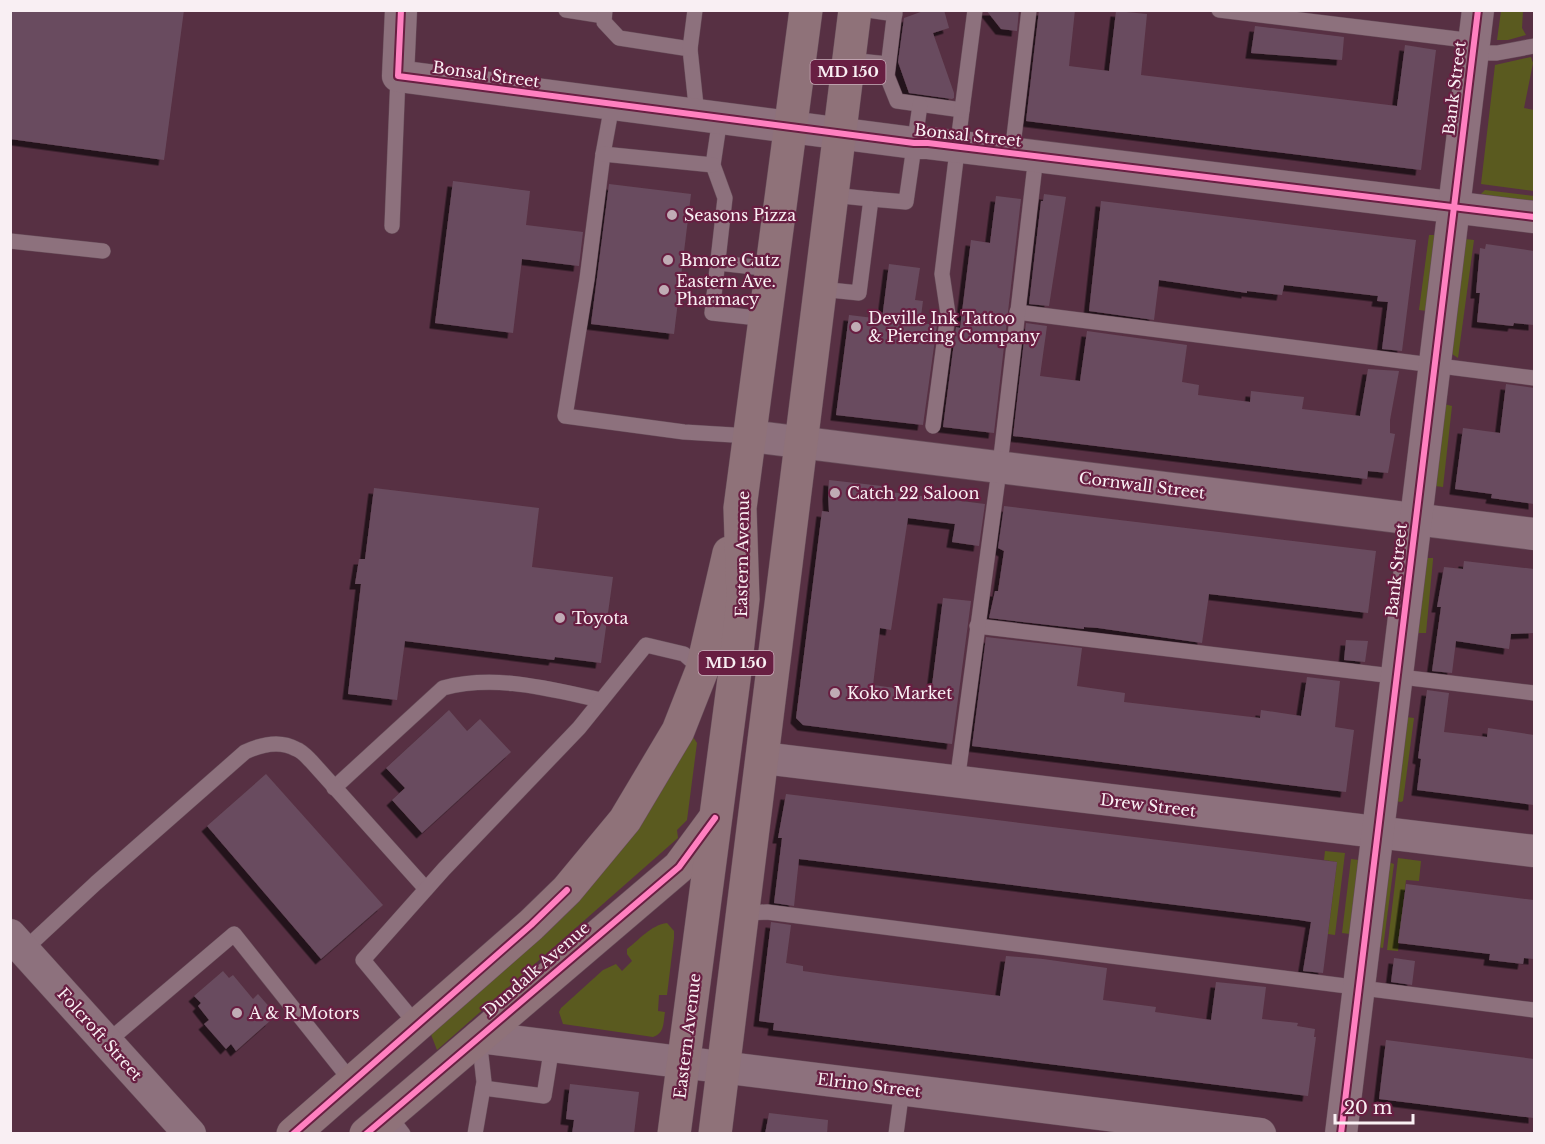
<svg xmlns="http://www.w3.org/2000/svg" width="1545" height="1144" viewBox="0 0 1545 1144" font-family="'Libre Baskerville',serif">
  <defs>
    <filter id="shadow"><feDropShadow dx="-5.5" dy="5.5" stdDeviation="0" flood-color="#0009"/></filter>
  </defs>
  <rect width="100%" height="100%" fill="#573043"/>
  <g fill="#5a5a1f">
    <polygon points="1501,11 1523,11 1522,28 1526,35 1508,40 1497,40"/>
    <polygon points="1531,57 1533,63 1524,108 1534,110 1534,191 1481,184 1495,65"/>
    <polygon points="1485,190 1534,196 1534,202 1481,194"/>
    <polygon points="1429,235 1436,235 1427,311 1419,310"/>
    <polygon points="1465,239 1474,240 1458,358 1452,354"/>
    <polygon points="1444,404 1452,406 1443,487 1435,486"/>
    <polygon points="1425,558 1433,558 1433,560 1426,633 1417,633"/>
    <polygon points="1406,717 1414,718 1403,801 1401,802 1395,801"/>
    <polygon points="693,737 697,743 687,820 677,830 678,838 437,1050 430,1032"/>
    <polygon points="1325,851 1345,853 1335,935 1328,934 1337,862 1324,860"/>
    <polygon points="1398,858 1421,861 1419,881 1406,880 1398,951 1387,950"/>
    <polygon points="1351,859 1359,860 1350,934 1342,933"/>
    <polygon points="1388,862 1394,864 1383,948 1378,947"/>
    <path d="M667,923L674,931V938L667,995H659L658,1011L665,1012C663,1023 665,1033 653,1037L563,1024L559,1012L561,1008L603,970L616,964L622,971L632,961L627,954V949C639,940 651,925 667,923Z"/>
  </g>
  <g fill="#694c5e" filter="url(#shadow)">
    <polygon points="10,10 184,10 164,160 10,139"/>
    <polygon points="926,10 944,10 949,28 933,33 954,93 954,98 952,99 909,93 898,62 904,18"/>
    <polygon points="986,10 1019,10 1017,31 1001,29"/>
    <polygon points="1039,10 1075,10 1069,66 1109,71 1116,11 1147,14 1141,75 1397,106 1405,45 1436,50 1421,170 1026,121"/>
    <polygon points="1255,26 1344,37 1342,60 1251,53"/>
    <polygon points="453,181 530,191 526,225 583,232 579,266 522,259 513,333 435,323"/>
    <polygon points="609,184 691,194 674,334 591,324"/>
    <polygon points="1044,194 1066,197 1049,306 1029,304 1041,201 1043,201"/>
    <polygon points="996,196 1021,199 994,433 943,427 956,327 960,328 971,240 990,243"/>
    <polygon points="1101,201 1416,240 1402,351 1382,349 1388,302 1377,301 1378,296 1284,285 1282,295 1247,291 1247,293 1159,280 1154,320 1089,311"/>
    <polygon points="1486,244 1534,251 1534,325 1514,323 1513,326 1477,322 1480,293 1476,293 1480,248 1485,249"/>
    <polygon points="889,264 920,268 915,300 923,301 920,323 937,325 923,425 836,415 849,315 882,319"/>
    <polygon points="1026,323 1047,326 1040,376 1080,381 1087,331 1187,345 1182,382 1199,385 1198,395 1250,402 1251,391 1304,397 1302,409 1360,416 1368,369 1399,371 1390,420 1390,433 1395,434 1388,473 1368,471 1367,479 1013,436"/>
    <polygon points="1506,384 1534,388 1534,504 1491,498 1492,494 1455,489 1463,428 1500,433"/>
    <polygon points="829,480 882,486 882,491 985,504 979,546 952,542 955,524 908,518 891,630 880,628 873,685 931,693 943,598 971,601 952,744 803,725 796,718 822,511 829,512 828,495"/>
    <polygon points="374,488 539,508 532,567 613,577 601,663 555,657 554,660 405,641 397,700 348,694 361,584 355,584 359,559 365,559"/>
    <polygon points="1004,506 1376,551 1368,613 1209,594 1202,643 1098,628 1084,627 1084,629 989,618 995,591 998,591 1004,551 998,548"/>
    <polygon points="1464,561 1534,569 1534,633 1511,634 1509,649 1456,641 1452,673 1432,671 1441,607 1437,607 1444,567 1463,569"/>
    <polygon points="986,637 1082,648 1077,686 1125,693 1124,702 1260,718 1261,710 1301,716 1307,677 1340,681 1335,727 1354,730 1346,792 972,746"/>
    <polygon points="1346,640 1368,641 1365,662 1344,660"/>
    <polygon points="1427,690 1449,693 1444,732 1487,737 1488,728 1534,735 1534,805 1417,790 1421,759 1418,758"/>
    <polygon points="449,710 467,731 480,719 511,752 422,833 392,800 405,788 386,768"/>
    <polygon points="266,774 383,905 321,959 207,826"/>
    <polygon points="786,794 1337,862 1323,973 1303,971 1311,922 1299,920 799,859 794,906 774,903 782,838 778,838"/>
    <polygon points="1406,884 1534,900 1534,959 1524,958 1523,964 1489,960 1490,954 1398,943"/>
    <polygon points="771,922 791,925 786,963 803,966 803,971 838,976 1000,996 1006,956 1043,959 1107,968 1103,1000 1156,1007 1155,1012 1211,1020 1216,982 1266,987 1262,1019 1298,1023 1297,1026 1315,1029 1314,1037 1316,1037 1308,1096 773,1030 774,1023 759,1021"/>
    <polygon points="1394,958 1415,961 1412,985 1391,982"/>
    <polygon points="223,971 229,978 233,975 253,999 258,994 272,1010 266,1014 271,1020 236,1051 231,1044 226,1049 204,1024 209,1020 198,1006 201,1003 194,996"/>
    <polygon points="1386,1040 1534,1059 1534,1118 1379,1099"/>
    <polygon points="570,1084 639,1092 634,1134 572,1134 574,1120 566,1119"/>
    <polygon points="769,1113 828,1120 827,1134 765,1134"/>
  </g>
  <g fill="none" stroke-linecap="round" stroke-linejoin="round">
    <defs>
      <g id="service">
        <polyline points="566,10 604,16"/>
        <polyline points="605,10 604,22 619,38 690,49 697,115"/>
        <polyline points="868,10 895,14"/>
        <polyline points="895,10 887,76 897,101 962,110 942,274 948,314 933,426"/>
        <polyline points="1219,10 1474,41"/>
        <polyline points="690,49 695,10"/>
        <polyline points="1472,53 1497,53 1534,46"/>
        <polyline points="849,60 888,64"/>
        <polyline points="612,105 603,154 587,279 565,416 684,432 750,436"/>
        <polyline points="962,110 975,10"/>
        <polyline points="720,118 713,165 725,198 712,313 766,319"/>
        <polyline points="603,154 713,165"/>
        <polyline points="1012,154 1029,10"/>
        <polyline points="871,199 906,202 920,105"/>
        <polyline points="392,226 398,76"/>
        <polyline points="10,241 103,251"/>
        <polyline points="718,263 772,269"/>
        <polyline points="820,289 859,293 871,199 832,195"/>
        <polyline points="1017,312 1534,378"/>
        <polyline points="977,626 1534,693"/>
        <polyline points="957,782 1002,448 1036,156"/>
        <path d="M334,788L443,688C496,674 549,689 601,700"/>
        <polyline points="743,913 767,912 1534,1010"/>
        <path d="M24,950L96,883L245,752C260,745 280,740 296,749C302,751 307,757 311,761L426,889"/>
        <polyline points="417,1025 363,960 444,869 579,728 646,645 684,654 702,670"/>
        <polyline points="107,1042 234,934 352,1082"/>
        <polyline points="483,1088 544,1096 552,1046"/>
        <polyline points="388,1114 403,1134"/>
        <polyline points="475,1134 484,1082 479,1038"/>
        <polyline points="896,1134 902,1089"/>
      </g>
      <g id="minor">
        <polyline points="401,10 398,76 914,143 928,143 1534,217"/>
        <polyline points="750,436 1534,534"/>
        <polyline points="762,758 1534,851"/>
        <polyline points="10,935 190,1134"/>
        <polyline points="479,1037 1260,1134"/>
        <polyline points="1341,1134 1478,10"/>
      </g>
      <g id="primary">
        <polyline points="293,1134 531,925 567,890 625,820 678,731 702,670 729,553"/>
        <polyline points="366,1134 679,867 713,821"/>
        <polyline points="674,1134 734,679 743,599 740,508 806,10"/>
        <polyline points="715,1134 855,10"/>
      </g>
    </defs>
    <use href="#service" stroke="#674c59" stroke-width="16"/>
    <use href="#minor" stroke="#674c59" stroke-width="33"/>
    <use href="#primary" stroke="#674c59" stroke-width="34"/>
    <use href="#service" stroke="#8d717d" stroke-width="15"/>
    <use href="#minor" stroke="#8d717d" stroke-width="32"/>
    <use href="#primary" stroke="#8f7279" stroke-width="33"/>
    <defs>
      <g id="cycleway">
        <polyline points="401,10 398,76 914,143 928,143 1534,217"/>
        <polyline points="293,1134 531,925 567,890"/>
        <polyline points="366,1134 679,867 715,818"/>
        <polyline points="1341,1134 1478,10"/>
      </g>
    </defs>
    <use href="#cycleway" stroke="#681f42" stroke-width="10"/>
    <use href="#cycleway" stroke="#ff80c0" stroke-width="6"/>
  </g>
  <g fill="#c0acb5" stroke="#681f42" stroke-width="2">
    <circle cx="672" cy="215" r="6"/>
    <circle cx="668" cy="260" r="6"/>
    <circle cx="664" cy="290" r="6"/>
    <circle cx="856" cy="327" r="6"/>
    <circle cx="835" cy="493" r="6"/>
    <circle cx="560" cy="618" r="6"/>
    <circle cx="835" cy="693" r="6"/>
    <circle cx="237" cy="1013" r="6"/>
  </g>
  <g text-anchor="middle" stroke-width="4.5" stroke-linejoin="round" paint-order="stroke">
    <g fill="#681f42" stroke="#ceb1be" stroke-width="1.5">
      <rect x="810.5" y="60" width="75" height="24" rx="4.5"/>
      <rect x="698.5" y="651" width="75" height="24" rx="4.5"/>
    </g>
    <g font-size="15" font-weight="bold" fill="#f9eff3">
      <text x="848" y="77">MD 150</text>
      <text x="736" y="668">MD 150</text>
    </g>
    <g font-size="16" fill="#f9eff3" stroke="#681f42">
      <text transform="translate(486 74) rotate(8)" y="6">Bonsal Street</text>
      <text transform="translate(1454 88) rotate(-83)" y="6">Bank Street</text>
      <text transform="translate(968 135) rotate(6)" y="6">Bonsal Street</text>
      <text transform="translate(1142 485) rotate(7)" y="6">Cornwall Street</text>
      <text transform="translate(742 554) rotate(-89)" y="6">Eastern Avenue</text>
      <text transform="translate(1396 570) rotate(-84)" y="6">Bank Street</text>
      <text transform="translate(1148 805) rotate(7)" y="6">Drew Street</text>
      <text transform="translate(536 969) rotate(-41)" y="6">Dundalk Avenue</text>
      <text transform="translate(100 1034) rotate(48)" y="6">Folcroft Street</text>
      <text transform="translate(687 1036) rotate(-83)" y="6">Eastern Avenue</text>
      <text transform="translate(869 1085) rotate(7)" y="6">Elrino Street</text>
    </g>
    <g font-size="16" fill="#f9eff3" stroke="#681f42" text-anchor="start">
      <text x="684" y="221">Seasons Pizza</text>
      <text x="680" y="266">Bmore Cutz</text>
      <text x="676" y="287">Eastern Ave.<tspan x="676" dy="18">Pharmacy</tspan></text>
      <text x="868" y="324">Deville Ink Tattoo<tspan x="868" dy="18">&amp; Piercing Company</tspan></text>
      <text x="847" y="499">Catch 22 Saloon</text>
      <text x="572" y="624">Toyota</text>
      <text x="847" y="699">Koko Market</text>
      <text x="249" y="1019">A &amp; R Motors</text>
    </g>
  </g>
  <rect width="1545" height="1144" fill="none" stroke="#f9eff3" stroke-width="24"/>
  <path d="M1335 1114v9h78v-9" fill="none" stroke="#f9eff3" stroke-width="3"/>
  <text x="1344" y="1114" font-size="18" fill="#f9eff3" stroke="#681f42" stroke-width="4.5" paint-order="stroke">20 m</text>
</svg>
